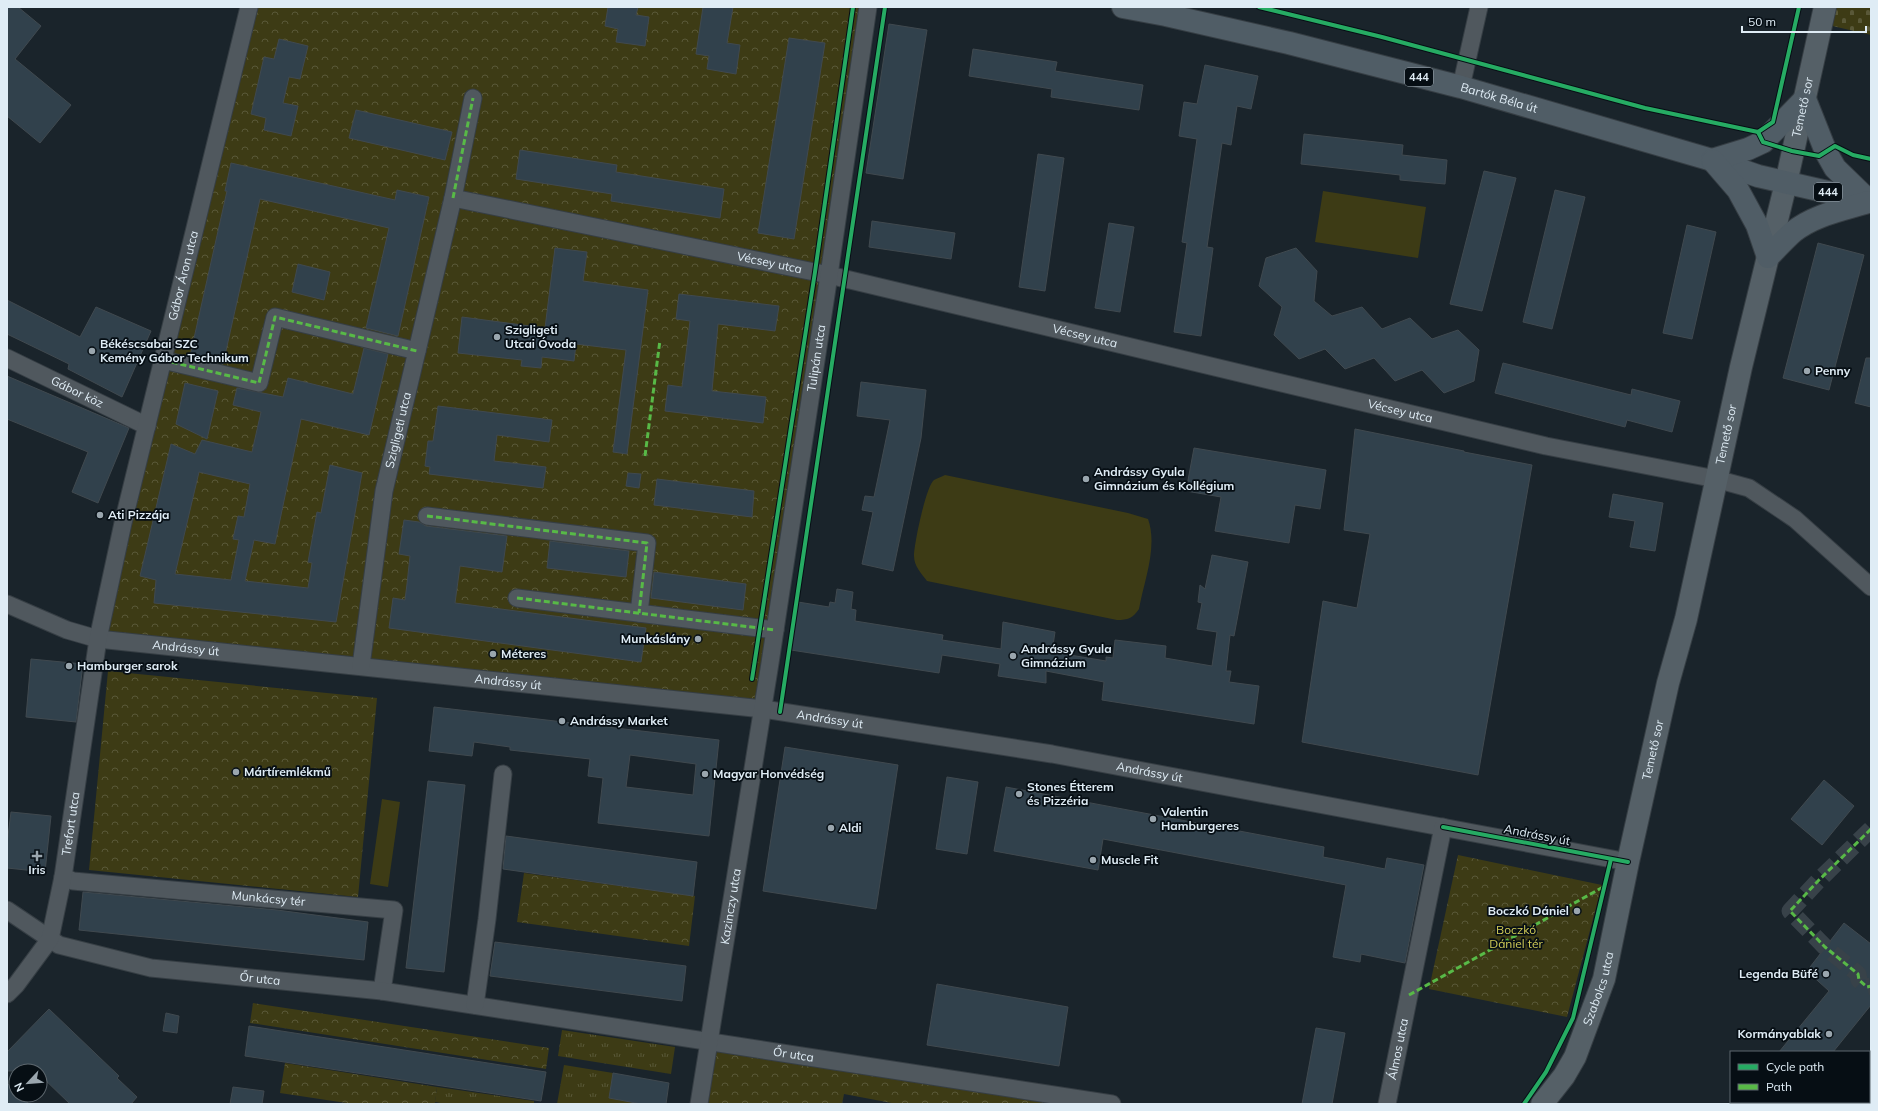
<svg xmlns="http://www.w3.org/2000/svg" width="1878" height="1111" viewBox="0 0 1878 1111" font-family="Mulish,sans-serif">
  <defs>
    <pattern id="grass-tufts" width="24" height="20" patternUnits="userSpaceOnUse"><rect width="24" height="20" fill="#3d3b15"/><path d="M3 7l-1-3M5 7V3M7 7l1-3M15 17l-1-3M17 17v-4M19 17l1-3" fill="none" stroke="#595838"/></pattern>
    <pattern id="cemetery-stones" width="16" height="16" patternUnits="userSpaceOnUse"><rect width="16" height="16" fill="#3d3b15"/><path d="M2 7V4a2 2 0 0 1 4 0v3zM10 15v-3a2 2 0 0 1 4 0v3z" fill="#595838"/></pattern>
    <pattern id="park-crowns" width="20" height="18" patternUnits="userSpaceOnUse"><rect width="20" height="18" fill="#3d3b15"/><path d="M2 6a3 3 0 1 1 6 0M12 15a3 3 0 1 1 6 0" fill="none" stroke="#595838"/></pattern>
  </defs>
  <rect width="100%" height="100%" fill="#1a242b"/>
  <g fill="url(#grass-tufts)">
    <polygon points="562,1030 675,1047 671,1074 558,1056"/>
    <polygon points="564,1065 613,1073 609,1098 641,1104 557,1104"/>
    <polygon points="437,1087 534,1101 534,1104 446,1104 435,1102"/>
  </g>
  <polygon fill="url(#cemetery-stones)" points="1829,7 1871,7 1871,35 1824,24"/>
  <g fill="url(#park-crowns)">
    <polygon points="252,7 866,7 761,706 101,633"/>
    <polygon points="108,671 377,698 358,897 89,870"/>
    <polygon points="1458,855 1602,885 1567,1017 1429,989"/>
    <polygon points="524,873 695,896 689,946 517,922"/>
    <polygon points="253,1003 549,1048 546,1069 250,1023"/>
    <polygon points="710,1043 1098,1104 897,1104 844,1094 842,1104 701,1104"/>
    <polygon points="285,1063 437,1087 435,1104 353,1104 280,1093"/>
  </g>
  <g fill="#3d3b15">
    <polygon points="1323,191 1426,207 1418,258 1315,242"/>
    <path d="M945,475L1128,513L1148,519C1158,547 1144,581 1139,609C1133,618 1128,620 1117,620L927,581C921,573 914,566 914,556C914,544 926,486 934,480C937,478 942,477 945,475Z"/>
    <polygon points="382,799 400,802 388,887 370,884"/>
  </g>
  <g fill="#31414c" stroke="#40494f" fill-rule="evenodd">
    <polygon points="7,7 18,7 41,26 15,59 71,105 40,143 7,116"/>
    <polygon points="608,7 638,7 636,15 649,17 645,46 616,42 618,29 605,26"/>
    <polygon points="703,7 733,7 727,43 740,45 736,74 707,69 709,56 696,54"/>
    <polygon points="889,24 927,30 903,179 866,173"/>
    <polygon points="789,38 825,43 794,239 758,233"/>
    <polygon points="279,39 308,46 300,79 289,77 283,103 298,106 291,136 264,130 266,118 251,114 264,57 274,59"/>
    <polygon points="973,49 1057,62 1055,71 1143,85 1139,110 1051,97 1052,89 969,76"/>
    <polygon points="1205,65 1258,76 1251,109 1237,106 1231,145 1222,143 1207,247 1213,248 1201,336 1174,332 1187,243 1182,242 1197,139 1179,136 1184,102 1197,104"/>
    <polygon points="356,110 452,132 445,160 349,138"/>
    <polygon points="1304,134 1403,145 1402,155 1447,160 1445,184 1400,180 1400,175 1301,164"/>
    <polygon points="520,150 617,165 616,172 724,189 720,218 611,201 612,194 516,179"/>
    <polygon points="1038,154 1064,158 1045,291 1019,287"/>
    <polygon points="231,163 395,200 397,190 429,197 398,336 366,328 389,228 260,199 223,364 190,356 227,191 225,191"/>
    <polygon points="1484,171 1516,178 1482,311 1450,304"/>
    <polygon points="1555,190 1585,197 1552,329 1523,322"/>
    <polygon points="872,221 955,233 951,259 869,247"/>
    <polygon points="1109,223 1134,227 1120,312 1095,308"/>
    <polygon points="1687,225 1716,232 1692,339 1663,333"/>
    <polygon points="1818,243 1864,255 1829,390 1783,378"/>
    <polygon points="555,248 587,252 583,281 648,290 627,454 613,452 626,350 576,344 574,361 542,357 541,368 521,366 522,360 458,353 462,317 545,328"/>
    <polygon points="1296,248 1317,271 1314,301 1332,316 1362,307 1382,329 1410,318 1432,339 1458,330 1479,350 1474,381 1444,393 1422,370 1395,381 1374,358 1345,369 1325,349 1299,359 1274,335 1282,307 1259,286 1266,258"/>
    <polygon points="298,264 330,272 324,300 292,292"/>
    <polygon points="679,294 779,306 775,331 718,324 712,391 766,397 763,423 665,411 668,385 682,387 690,321 676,319"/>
    <polygon points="7,300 80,337 96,307 151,331 122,397 68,369 69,364 7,334"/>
    <path d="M364,348L388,354L369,435L301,419L275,544L254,540L245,581L308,588L312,563L308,562L317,512L321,513L330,465L362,473L336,622L154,603L156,580L140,576L171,444L195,454L202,440L252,452L261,412L233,405L237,388L283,397L288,378L353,394ZM199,472L250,484L244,517L238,516L233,539L239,540L231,580L175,574Z"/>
    <polygon points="1866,358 1871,358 1871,407 1855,403"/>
    <polygon points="1503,363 1631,395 1632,389 1680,401 1672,432 1627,420 1625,427 1495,393"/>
    <polygon points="7,376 129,428 98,503 72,492 88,452 7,419"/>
    <polygon points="861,382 926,390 921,438 893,571 862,564 873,512 862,510 865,496 874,497 890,420 857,416"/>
    <polygon points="185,383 218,391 207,439 176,424"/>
    <polygon points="438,406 552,420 549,442 497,435 494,461 546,467 543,488 429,474 430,467 425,466 428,441 433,441"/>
    <polygon points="1355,429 1464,451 1464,452 1532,465 1478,775 1302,742 1323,601 1357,608 1370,534 1344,530"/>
    <polygon points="1194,448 1326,470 1320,509 1295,505 1289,543 1215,531 1221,497 1186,491"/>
    <polygon points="628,473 641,474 639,488 626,486"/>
    <polygon points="657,479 754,491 752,517 654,505"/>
    <polygon points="1613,494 1663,503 1655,551 1630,547 1635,521 1609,517"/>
    <polygon points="404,520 419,522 426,526 507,536 502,572 460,566 455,603 646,628 641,662 389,628 393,598 405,600 407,584 410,556 399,554"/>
    <polygon points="550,541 629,551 626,577 547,568"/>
    <polygon points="1212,555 1248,562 1234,636 1230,635 1226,671 1231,671 1229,682 1259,686 1254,724 1102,700 1104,682 1046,671 1046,683 998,676 1000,664 942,655 939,673 791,650 798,602 829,607 830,602 835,603 837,589 853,592 851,609 856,610 855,621 943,635 942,640 1001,649 1003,622 1055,632 1052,652 1106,661 1106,657 1113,658 1115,640 1166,646 1165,658 1212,666 1217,632 1197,629 1202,603 1198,602 1200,585 1205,589"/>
    <polygon points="654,572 746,584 743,610 651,598"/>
    <polygon points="31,659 83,664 76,722 26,717"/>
    <path d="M434,707L719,740L709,836L598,823L603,778L588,776L590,759L510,750V747L474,742L472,756L429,751ZM630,755L696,764L693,795L626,787Z"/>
    <polygon points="785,747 898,765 876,909 763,891"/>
    <polygon points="947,777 978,782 967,854 936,849"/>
    <polygon points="1824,780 1854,806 1822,845 1791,819"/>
    <polygon points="428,781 465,785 444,972 406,968"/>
    <polygon points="1006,787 1324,847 1323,857 1350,862 1385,869 1387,858 1424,865 1405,963 1361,954 1360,962 1333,957 1346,885 1103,839 1098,870 994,851"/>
    <polygon points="11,812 51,816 45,872 7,868 7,844"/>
    <polygon points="506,836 697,862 693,896 503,869"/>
    <polygon points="83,892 277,910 368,922 364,960 79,930"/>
    <polygon points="1844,923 1871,944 1871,1005 1833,1052 1779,1052 1829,991 1807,971"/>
    <polygon points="495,942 686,966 682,1001 490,976"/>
    <polygon points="937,984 1068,1007 1059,1066 927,1045"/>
    <polygon points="49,1009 119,1076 117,1078 137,1097 131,1104 70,1104 40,1075 40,1071 7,1071 7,1052"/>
    <polygon points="166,1013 179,1016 177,1033 163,1031"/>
    <polygon points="249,1026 546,1072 541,1101 245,1056"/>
    <polygon points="1316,1028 1345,1033 1332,1104 1302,1104"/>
    <polygon points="613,1073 669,1083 666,1104 641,1104 609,1098"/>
    <polygon points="7,1083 16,1092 16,1095 19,1095 29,1104 7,1104"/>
    <polygon points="233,1087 264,1091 262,1104 230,1104"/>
  </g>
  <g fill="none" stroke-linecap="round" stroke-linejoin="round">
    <polyline stroke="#384249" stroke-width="17" stroke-dasharray="17 8" stroke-linecap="butt" points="1871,829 1818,881 1790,911 1825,947 1858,974 1859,980 1867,987 1871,986"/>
    <defs>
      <g id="street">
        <polyline points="1461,87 1479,7"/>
        <path id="s1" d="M453,198L829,275L1546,446L1716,479L1749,488L1795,519L1871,587"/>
        <path id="s2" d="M7,358L147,426"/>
        <polyline points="163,360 259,383 275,317 417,351"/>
        <polyline points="427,516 647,543 639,613"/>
        <polyline points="517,598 775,630"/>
        <path id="s3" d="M7,604L67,630L98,639L763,709L1052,754L1628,862"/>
        <path id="s4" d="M361,666L384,491L453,198L473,98"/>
        <path id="s5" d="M63,877L73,881L394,910L382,991"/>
        <path id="s6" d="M7,910L59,945L151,968L382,991L1112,1104"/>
        <path id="s7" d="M7,994L16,985L50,939L63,877L98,639L123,523L249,7"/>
        <polyline points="475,1005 487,919 503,774"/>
        <path id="s8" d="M699,1104L770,663L829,275L868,7"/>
        <path id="s9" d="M1387,1104L1443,827"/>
      </g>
      <g id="secondary">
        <path id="s10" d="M1542,1104L1564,1076L1575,1057L1604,979L1628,862L1668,683L1686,619L1741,367L1786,183L1825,7"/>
      </g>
      <g id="primary">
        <path id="s11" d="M1123,7L1166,15L1289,43L1461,87L1712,160L1758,176L1871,202"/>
        <polyline points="1712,160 1748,149 1763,142 1805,99 1826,152 1835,168 1869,201"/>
        <path d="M1713,161L1738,190L1757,225L1768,257C1776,249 1784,240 1793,232C1814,215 1842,210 1868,202"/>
      </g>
    </defs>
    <use href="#street" stroke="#363e44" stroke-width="19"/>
    <use href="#secondary" stroke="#363e44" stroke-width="24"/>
    <use href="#primary" stroke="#363e44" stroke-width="24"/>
    <use href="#street" stroke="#50585e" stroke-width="17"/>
    <use href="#secondary" stroke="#556067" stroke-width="22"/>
    <use href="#primary" stroke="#505d66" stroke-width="22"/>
    <g stroke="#525a60" stroke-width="3" stroke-dasharray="6 3" stroke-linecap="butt">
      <polyline points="1869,1094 1871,1092"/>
      <polyline points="1861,1104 1863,1102"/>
    </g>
    <g stroke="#58b947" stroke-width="3" stroke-dasharray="6 3" stroke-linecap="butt">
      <polyline points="453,198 473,98"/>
      <polyline points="163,360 259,383 275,317 417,351"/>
      <polyline points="645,456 660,340"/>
      <polyline points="427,516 647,543 639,613"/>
      <polyline points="517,598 775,630"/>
      <polyline points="1871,829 1818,881 1790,911 1825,947 1858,974 1859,980 1867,987 1871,986"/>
      <polyline points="1409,995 1605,886"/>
    </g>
    <defs>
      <g id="cycleway">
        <polyline points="1259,7 1382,37 1645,108 1758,132 1773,122 1799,7"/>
        <polyline points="1758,132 1763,142 1792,151 1819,156 1835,146 1853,155 1871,159"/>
        <polyline points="752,679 815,272 853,7"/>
        <polyline points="780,712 885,7"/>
        <polyline points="1443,827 1628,862"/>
        <polyline points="1524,1104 1546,1072 1573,1018 1611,859"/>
      </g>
    </defs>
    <use href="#cycleway" stroke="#060e14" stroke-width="6"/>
    <use href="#cycleway" stroke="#26ab63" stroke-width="4"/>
  </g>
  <g fill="#9aa6ae" stroke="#060e14" stroke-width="1.5">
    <circle cx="497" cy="337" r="4"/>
    <circle cx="92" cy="351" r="4"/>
    <circle cx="1807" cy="371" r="4"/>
    <circle cx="1086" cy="479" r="4"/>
    <circle cx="100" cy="515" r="4"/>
    <circle cx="698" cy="639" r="4"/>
    <circle cx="493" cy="654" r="4"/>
    <circle cx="1013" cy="656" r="4"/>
    <circle cx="69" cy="666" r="4"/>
    <circle cx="562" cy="721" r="4"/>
    <circle cx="236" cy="772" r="4"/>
    <circle cx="705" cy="774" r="4"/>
    <circle cx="1019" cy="794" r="4"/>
    <circle cx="1153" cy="819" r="4"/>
    <circle cx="831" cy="828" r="4"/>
    <path d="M35 850h4v4h4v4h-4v4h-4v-4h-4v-4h4z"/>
    <circle cx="1093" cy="860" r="4"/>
    <circle cx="1577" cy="911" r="4"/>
    <circle cx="1826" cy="974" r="4"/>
    <circle cx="1829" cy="1034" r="4"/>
  </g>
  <g text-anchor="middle" stroke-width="3.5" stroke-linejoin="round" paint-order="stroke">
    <g fill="#060e14" stroke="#9ea9b2" stroke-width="1">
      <rect x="1405" y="68" width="28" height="18" rx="3"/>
      <rect x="1814" y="183" width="28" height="18" rx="3"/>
    </g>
    <g font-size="11" font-weight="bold" fill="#dfecf5">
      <text x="1419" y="81">444</text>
      <text x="1828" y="196">444</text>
    </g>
    <g font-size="12" fill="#dfecf5" stroke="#060e14">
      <text dy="4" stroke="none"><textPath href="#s11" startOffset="387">Bartók Béla út</textPath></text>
      <text dy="4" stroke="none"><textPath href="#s10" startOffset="1035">Temető sor</textPath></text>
      <text dy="4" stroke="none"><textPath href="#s1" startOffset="323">Vécsey utca</textPath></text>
      <text dy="4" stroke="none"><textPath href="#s7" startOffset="747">Gábor Áron utca</textPath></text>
      <text dy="4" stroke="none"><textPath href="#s1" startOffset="647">Vécsey utca</textPath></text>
      <text dy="4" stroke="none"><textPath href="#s8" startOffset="755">Tulipán utca</textPath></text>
      <text dy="4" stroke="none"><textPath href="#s2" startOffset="78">Gábor köz</textPath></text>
      <text dy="4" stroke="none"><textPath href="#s1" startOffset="971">Vécsey utca</textPath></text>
      <text dy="4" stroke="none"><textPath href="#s4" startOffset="239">Szigligeti utca</textPath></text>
      <text dy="4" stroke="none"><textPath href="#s10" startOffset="699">Temető sor</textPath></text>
      <text dy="4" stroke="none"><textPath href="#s3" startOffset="186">Andrássy út</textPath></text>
      <text dy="4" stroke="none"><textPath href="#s3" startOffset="510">Andrássy út</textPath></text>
      <text dy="4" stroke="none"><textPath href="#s3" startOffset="834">Andrássy út</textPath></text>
      <text dy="4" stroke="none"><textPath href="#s10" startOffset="375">Temető sor</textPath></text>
      <text dy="4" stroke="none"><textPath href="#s3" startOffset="1158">Andrássy út</textPath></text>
      <text dy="4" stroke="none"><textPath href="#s7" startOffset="187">Trefort utca</textPath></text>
      <text transform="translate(1537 835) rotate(11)" y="4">Andrássy út</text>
      <text dy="4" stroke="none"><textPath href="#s5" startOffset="207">Munkácsy tér</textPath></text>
      <text dy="4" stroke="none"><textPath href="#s8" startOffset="200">Kazinczy utca</textPath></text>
      <text dy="4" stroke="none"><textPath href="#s6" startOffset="267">Őr utca</textPath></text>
      <text dy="4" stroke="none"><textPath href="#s10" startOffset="130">Szabolcs utca</textPath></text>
      <text dy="4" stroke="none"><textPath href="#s9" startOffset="56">Álmos utca</textPath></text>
      <text dy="4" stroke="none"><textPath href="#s6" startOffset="806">Őr utca</textPath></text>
    </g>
    <g font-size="12" font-weight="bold" fill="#dfecf5" stroke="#060e14" text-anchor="start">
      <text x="505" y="334">Szigligeti<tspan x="505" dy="14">Utcai Óvoda</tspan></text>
      <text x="100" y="348">Békéscsabai SZC<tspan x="100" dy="14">Kemény Gábor Technikum</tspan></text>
      <text x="1815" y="375">Penny</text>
      <text x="1094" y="476">Andrássy Gyula<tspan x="1094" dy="14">Gimnázium és Kollégium</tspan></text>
      <text x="108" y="519">Ati Pizzája</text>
      <text x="690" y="643" text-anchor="end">Munkáslány</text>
      <text x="1021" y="653">Andrássy Gyula<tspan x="1021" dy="14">Gimnázium</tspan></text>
      <text x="501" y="658">Méteres</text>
      <text x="77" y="670">Hamburger sarok</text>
      <text x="570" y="725">Andrássy Market</text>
      <text x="244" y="776">Mártíremlékmű</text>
      <text x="713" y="778">Magyar Honvédség</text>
      <text x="1027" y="791">Stones Étterem<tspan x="1027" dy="14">és Pizzéria</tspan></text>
      <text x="1161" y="816">Valentin<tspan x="1161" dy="14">Hamburgeres</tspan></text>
      <text x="839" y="832">Aldi</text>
      <text x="1101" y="864">Muscle Fit</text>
      <text x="37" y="874" text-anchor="middle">Iris</text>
      <text x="1569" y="915" text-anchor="end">Boczkó Dániel</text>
      <text x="1818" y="978" text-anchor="end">Legenda Büfé</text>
      <text x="1821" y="1038" text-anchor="end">Kormányablak</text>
    </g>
    <g font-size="12" fill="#d4ce57" stroke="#060e14">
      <text x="1516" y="934">Boczkó<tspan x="1516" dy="14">Dániel tér</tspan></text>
    </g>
  </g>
  <rect width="1878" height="1111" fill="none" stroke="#dfecf5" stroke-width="16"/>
  <rect x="1730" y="1051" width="140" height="52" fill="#060e14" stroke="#5d676e"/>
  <rect x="1738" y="1064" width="20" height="6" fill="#26ab63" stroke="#5d676e"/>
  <text x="1766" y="1071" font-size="12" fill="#dfecf5">Cycle path</text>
  <rect x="1738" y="1084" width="20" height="6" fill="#58b947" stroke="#5d676e"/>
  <text x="1766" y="1091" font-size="12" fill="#dfecf5">Path</text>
  <g transform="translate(28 1083) rotate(244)"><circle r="19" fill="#060e14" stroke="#5d676e"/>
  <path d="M0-3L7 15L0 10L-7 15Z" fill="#9aa6ae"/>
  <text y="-6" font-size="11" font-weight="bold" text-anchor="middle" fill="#dfecf5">N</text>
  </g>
  <path d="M1742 26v6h124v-6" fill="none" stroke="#dfecf5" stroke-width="2"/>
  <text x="1748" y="26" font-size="12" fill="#dfecf5" stroke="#060e14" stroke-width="3" paint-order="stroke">50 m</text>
</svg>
